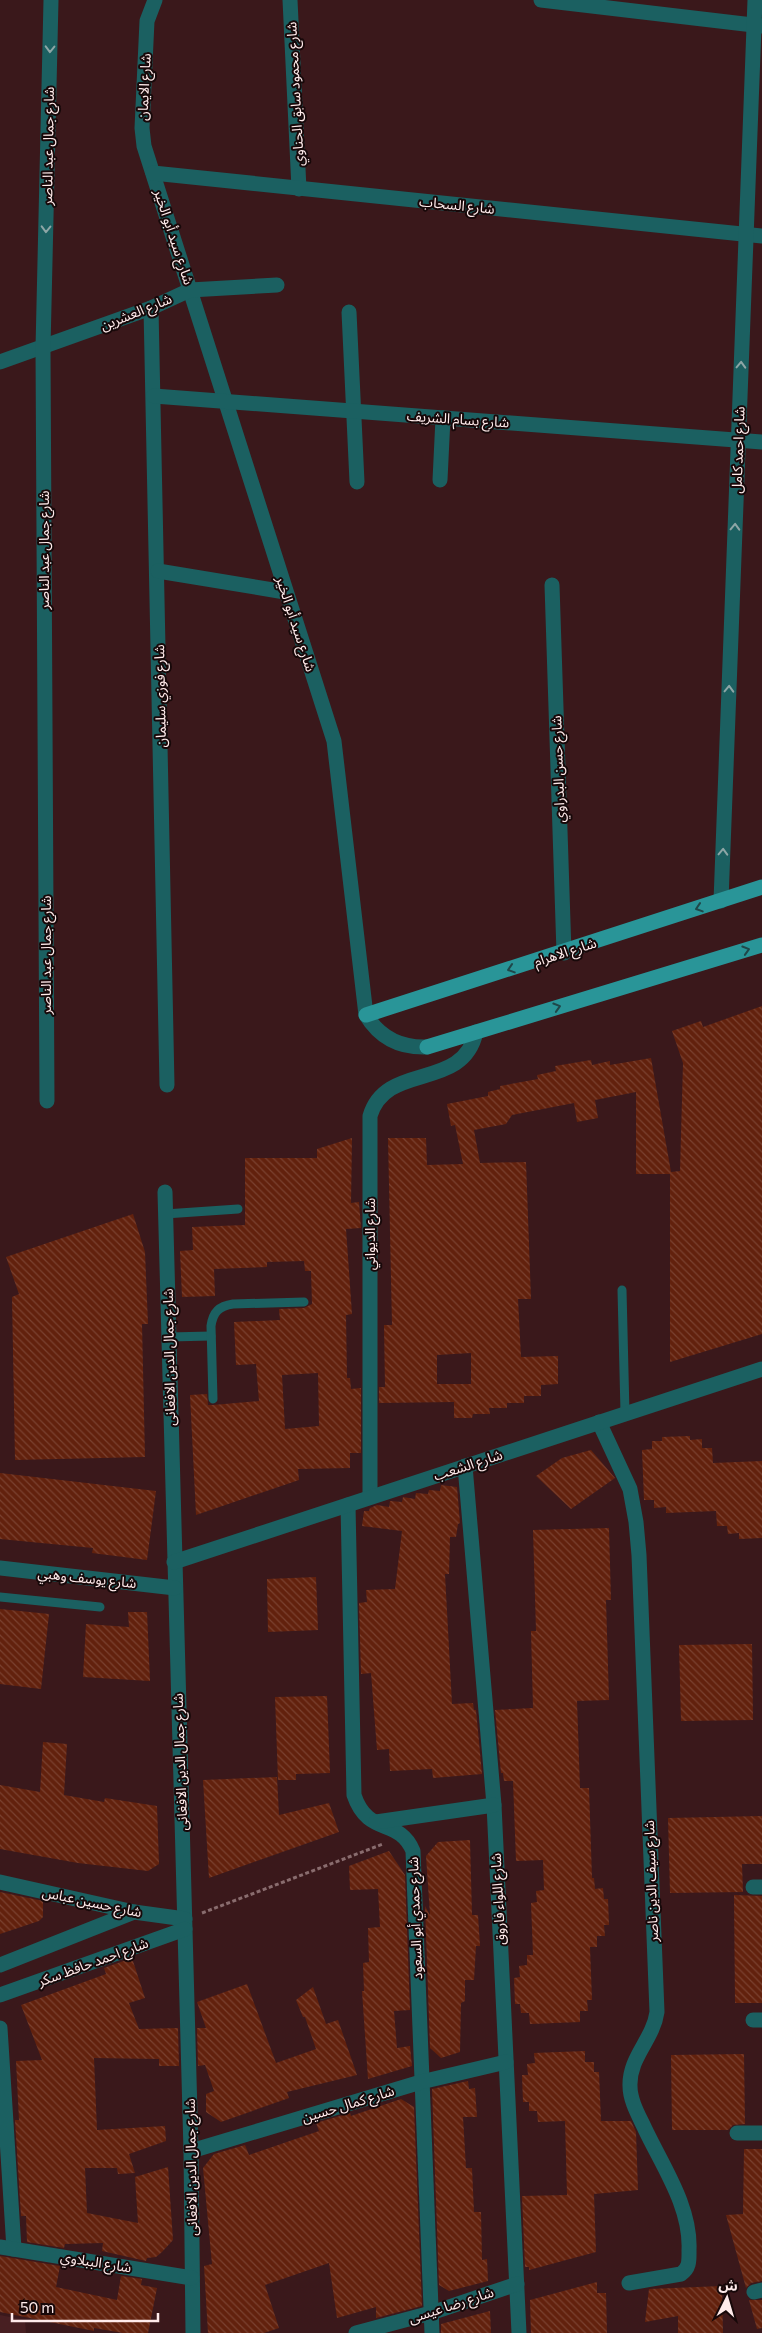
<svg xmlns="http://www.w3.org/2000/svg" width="762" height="2333" viewBox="0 0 762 2333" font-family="Commissioner,'Noto Sans Arabic',sans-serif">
  <defs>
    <pattern id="building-back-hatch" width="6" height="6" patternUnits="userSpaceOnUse" patternTransform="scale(1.25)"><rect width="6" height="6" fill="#62210d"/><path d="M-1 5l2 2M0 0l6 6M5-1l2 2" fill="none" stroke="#7a4130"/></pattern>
  </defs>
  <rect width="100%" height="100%" fill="#3a181b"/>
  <polygon fill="#481f22" points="0,2315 25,2320 26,2333 0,2333"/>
  <g fill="url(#building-back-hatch)" fill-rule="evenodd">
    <path d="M762,1006V1334L670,1362V1174H636V1092L595,1100L598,1118L577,1122L574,1103L512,1115L506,1124L474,1130L480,1163L526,1162L531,1299H518L521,1357L558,1356V1384L541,1385V1396H524V1403H507V1408H489L490,1414H473L472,1418H454V1402L379,1403V1387H385L384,1325H392L388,1138H426L427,1165L463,1164L455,1125L451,1126L447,1104L488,1096V1092L500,1089V1086L538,1079L537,1075L556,1071L555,1066L591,1060L592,1065L610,1061V1065L651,1058L671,1172L680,1171L683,1063L672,1031L701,1021L703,1027ZM471,1353V1384H437V1355Z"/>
    <path d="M352,1138L351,1203L359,1202L361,1228L346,1229L352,1314L346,1315L347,1378H350L351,1389L361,1388V1453H350V1468L298,1469L299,1480L196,1515L190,1395L207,1394L208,1405H213L259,1401L256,1364L236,1365L234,1322L280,1320L279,1309L304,1308L312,1304L311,1271H305L304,1261L267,1262V1267L214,1269L215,1296L182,1297L180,1251L193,1250L192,1227L245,1225V1158H317V1149ZM318,1373L319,1426L285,1429L282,1375Z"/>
    <polygon points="133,1214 145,1252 148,1324 142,1324 145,1457 15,1460 12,1297 19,1294 6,1257"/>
    <polygon points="690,1436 690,1440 702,1439 702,1448 712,1448 713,1463 762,1461 762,1538 739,1539 739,1533 728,1534 727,1526 717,1526 716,1511 666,1513 666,1507 654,1508 654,1500 644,1500 642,1450 652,1449 652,1441 662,1441 662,1437"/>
    <polygon points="591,1450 615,1478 571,1509 536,1476 562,1458"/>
    <polygon points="0,1473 156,1491 147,1560 92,1553 93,1548 0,1539"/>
    <polygon points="441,1485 457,1487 460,1523 458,1524 456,1537 450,1537 449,1574 445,1574 452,1704 473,1703 474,1710 476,1710 482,1774 433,1778 432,1769 390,1771 389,1749 377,1750 371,1673 361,1674 359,1603 367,1602 366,1590 395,1589 402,1531 362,1526 364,1511 369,1511 370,1508 377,1505 389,1507 390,1501 402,1502 403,1497 415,1499 416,1493 428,1494 429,1490 440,1491"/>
    <polygon points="609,1528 611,1600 606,1600 609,1700 577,1701 580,1788 589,1788 592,1878 594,1878 595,1889 603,1888 604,1899 608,1899 609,1925 604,1925 605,1936 597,1936 597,1947 590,1947 592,2000 587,2000 588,2011 580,2011 580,2022 530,2024 529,2013 521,2013 520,2004 515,2004 514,1978 520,1977 519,1966 527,1965 527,1955 533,1955 531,1903 537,1902 536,1891 544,1890 543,1860 516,1861 513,1781 504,1781 503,1773 501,1773 495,1710 533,1708 531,1631 536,1631 533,1530"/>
    <polygon points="316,1577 318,1630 268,1632 267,1579"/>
    <polygon points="0,1609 49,1614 41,1689 0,1684"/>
    <polygon points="128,1612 147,1612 150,1681 83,1677 86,1624 129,1627"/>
    <polygon points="752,1644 753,1720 681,1721 679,1645"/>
    <polygon points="327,1696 330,1773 296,1774 296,1780 278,1780 275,1697"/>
    <polygon points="43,1742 67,1744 64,1795 104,1802 105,1798 157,1806 159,1864 148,1871 78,1863 0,1849 0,1785 40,1792"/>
    <polygon points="277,1777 279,1815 329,1803 339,1832 209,1878 203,1780"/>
    <polygon points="762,1816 762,1864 742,1864 743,1892 670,1893 668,1818"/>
    <polygon points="470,1840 472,1915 478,1915 480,1946 476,1946 474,1980 465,1980 465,2001 461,2003 460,2052 441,2058 430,2048 425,1906 430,1915 426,1856 438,1842"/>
    <polygon points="389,1851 405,1875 410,2010 394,2011 397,2048 410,2046 412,2066 368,2079 362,1991 364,1991 363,1963 369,1962 368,1928 380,1927 378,1889 350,1890 349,1866"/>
    <polygon points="0,1892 43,1901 43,1917 39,1921 0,1934"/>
    <polygon points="734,1895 762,1896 762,2003 735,2003"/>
    <polygon points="132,1958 145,1998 129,2003 139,2029 178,2028 179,2066 159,2066 159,2059 94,2058 97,2130 165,2126 166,2141 129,2154 135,2173 118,2174 117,2168 85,2168 87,2213 138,2223 135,2177 168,2167 173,2240 162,2252 156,2257 147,2258 146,2261 102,2251 103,2243 65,2244 64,2248 27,2242 26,2216 21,2216 15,2120 19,2120 16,2061 42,2060 21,2005 106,1974 104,1968"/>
    <polygon points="247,1984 276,2063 316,2049 305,2017 303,2017 296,2000 313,1987 326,2024 338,2020 357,2075 287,2092 289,2098 221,2122 206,2112 206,2094 214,2091 205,2065 198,2066 197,2028 206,2028 197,2002"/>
    <polygon points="585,2051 585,2062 594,2062 594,2072 599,2072 601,2121 631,2121 636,2132 638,2190 594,2194 596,2252 529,2270 529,2267 525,2267 522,2196 567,2195 565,2121 538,2122 537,2111 529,2111 529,2102 523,2102 522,2075 528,2075 527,2064 535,2063 534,2053"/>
    <polygon points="744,2054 745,2124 733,2125 728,2130 672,2130 671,2055"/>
    <polygon points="468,2081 469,2089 475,2088 477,2117 463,2117 466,2168 472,2168 474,2212 481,2212 482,2260 487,2259 488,2281 449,2291 439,2285 432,2089"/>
    <polygon points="401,2099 414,2107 422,2306 376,2318 376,2307 337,2318 329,2263 265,2285 279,2328 264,2333 208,2333 204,2266 212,2264 203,2168 214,2154 245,2145 249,2155 319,2131 316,2123 350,2113 351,2116"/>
    <polygon points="744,2149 762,2149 762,2281 751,2283 746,2288 726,2215 743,2214"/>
    <polygon points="0,2256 60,2266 56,2287 117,2300 121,2276 142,2279 141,2285 157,2288 148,2333 123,2333 94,2328 94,2331 0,2312"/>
    <polygon points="597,2282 597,2293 606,2293 607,2333 531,2333 530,2300"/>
    <polygon points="722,2286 723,2333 678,2333 678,2316 645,2322 649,2289"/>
    <polygon points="749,2300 762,2300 762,2328 757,2329"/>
    <polygon points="490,2311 491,2333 441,2333 441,2324"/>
  </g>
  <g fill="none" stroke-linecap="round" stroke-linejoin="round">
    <polyline stroke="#896c6e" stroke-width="3" stroke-dasharray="4 2.5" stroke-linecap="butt" points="202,1913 383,1844"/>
    <g stroke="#1b6061" stroke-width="9">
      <polyline points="165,1214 238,1209"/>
      <polyline points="622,1290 625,1413"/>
      <polyline points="169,1337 211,1336"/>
      <path d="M213,1399L211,1326C213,1312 219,1306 233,1304L304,1302"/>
      <polyline points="0,1597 100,1607"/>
    </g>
    <g stroke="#1b6061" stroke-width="15">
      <path d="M155,0L147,21L142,128L144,146L334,741L366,1015C380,1038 400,1048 427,1047"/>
      <polyline points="290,0 299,189"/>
      <polyline points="541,0 762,26"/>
      <polyline points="153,173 762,236"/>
      <polyline points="151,308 167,1085"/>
      <polyline points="349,312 357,482"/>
      <polyline points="0,362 151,308 190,290 277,285"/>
      <polyline points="154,396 762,442"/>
      <polyline points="440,480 443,418"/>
      <polyline points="158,571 285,592"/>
      <polyline points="552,585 564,953"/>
      <polyline points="721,901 755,0"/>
      <polyline points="47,1101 43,348 51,0"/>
      <polyline points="165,1192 191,2151 193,2333"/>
      <path d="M599,1422L630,1489L636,1522L639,1555L657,2012C653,2040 629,2057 630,2086C630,2101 639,2116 645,2129C663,2167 691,2207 689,2250C689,2260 690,2268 681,2274L629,2283"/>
      <polyline points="465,1466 494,1805 519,2333"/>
      <path d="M370,1497V1116C386,1061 463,1092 476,1032"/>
      <path d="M348,1505L354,1795C368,1837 399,1817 413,1851L432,2333"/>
      <polyline points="174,1562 762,1369"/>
      <polyline points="0,1568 175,1588"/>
      <polyline points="376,1822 494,1805"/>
      <polyline points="0,1882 134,1912 185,1919"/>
      <polyline points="753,1887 762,1887"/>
      <polyline points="0,1965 134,1912"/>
      <polyline points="0,1995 185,1929"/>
      <polyline points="753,2020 762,2020"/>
      <polyline points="0,2028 14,2249"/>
      <polyline points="737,2133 762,2133"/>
      <polyline points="191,2151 421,2082 506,2062"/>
      <polyline points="0,2247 192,2278"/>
      <polyline points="754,2292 762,2290"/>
      <polyline points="356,2333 431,2313 517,2284"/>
    </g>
    <g stroke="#299598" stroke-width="15">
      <polyline points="366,1015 762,887"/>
      <polyline points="427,1047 762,945"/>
    </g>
  </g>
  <defs><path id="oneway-chevron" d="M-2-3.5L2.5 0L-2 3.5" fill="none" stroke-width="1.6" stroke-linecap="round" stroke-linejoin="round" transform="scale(1.25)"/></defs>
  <g stroke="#8da6a6">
    <use href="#oneway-chevron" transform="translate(50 49) rotate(91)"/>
    <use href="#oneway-chevron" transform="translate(46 229) rotate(91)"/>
    <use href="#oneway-chevron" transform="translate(741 365) rotate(-88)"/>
    <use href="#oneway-chevron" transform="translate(735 527) rotate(-88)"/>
    <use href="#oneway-chevron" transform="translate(729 689) rotate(-88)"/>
    <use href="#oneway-chevron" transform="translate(723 852) rotate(-88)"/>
  </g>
  <g stroke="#1f4749">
    <use href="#oneway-chevron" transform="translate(699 908) rotate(162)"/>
    <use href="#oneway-chevron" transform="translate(746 950) rotate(-17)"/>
    <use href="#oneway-chevron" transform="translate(511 969) rotate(162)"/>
    <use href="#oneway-chevron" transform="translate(557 1007) rotate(-17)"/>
  </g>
  <g text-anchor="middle" stroke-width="4" stroke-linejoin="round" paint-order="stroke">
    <g font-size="14" fill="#ffebeb" stroke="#170809">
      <text transform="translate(144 87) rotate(-87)" y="5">شارع الايمان</text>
      <text transform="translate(295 94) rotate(-93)" y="5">شارع محمود سابق الحناوي</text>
      <text transform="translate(48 146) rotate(-89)" y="5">شارع جمال عبد الناصر</text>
      <text transform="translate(457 205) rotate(6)" y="5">شارع السحاب</text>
      <text transform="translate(174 237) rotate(72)" y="5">شارع سيد أبو الخير</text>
      <text transform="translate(136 312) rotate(-22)" y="5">شارع العشرين</text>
      <text transform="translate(458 419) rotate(4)" y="5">شارع بسام الشريف</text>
      <text transform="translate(738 450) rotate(-88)" y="5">شارع احمد كامل</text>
      <text transform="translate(44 550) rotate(-90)" y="5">شارع جمال عبد الناصر</text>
      <text transform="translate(296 624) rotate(72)" y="5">شارع سيد أبو الخير</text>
      <text transform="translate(160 696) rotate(-91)" y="5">شارع فوزي سليمان</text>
      <text transform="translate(558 769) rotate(-92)" y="5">شارع حسن البدراوي</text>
      <text transform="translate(565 952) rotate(-18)" y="5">شارع الاهرام</text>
      <text transform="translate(46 955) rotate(-90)" y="5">شارع جمال عبد الناصر</text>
      <text transform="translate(370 1234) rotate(-90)" y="5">شارع الديواني</text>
      <text transform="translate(169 1357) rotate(-91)" y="5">شارع جمال الدين الافغانى</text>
      <text transform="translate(468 1465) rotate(-18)" y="5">شارع الشعب</text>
      <text transform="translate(87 1578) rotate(6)" y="5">شارع يوسف وهبي</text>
      <text transform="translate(180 1762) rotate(-92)" y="5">شارع جمال الدين الافغانى</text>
      <text transform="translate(651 1881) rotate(-92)" y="5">شارع سيف الدين ناصر</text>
      <text transform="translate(498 1899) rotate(-93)" y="5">شارع اللواء فاروق</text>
      <text transform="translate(92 1902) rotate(12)" y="5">شارع حسين عباس</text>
      <text transform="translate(415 1918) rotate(-92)" y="5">شارع حمدي أبو السعود</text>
      <text transform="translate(93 1962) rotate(-20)" y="5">شارع احمد حافظ سكر</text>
      <text transform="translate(348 2104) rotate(-17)" y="5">شارع كمال حسين</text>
      <text transform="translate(191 2167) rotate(-91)" y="5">شارع جمال الدين الافغانى</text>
      <text transform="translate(96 2262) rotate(9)" y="5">شارع الببلاوي</text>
      <text transform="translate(451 2305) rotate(-18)" y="5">شارع رضا عيسى</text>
    </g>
  </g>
  <g transform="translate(727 2298) rotate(5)" stroke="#170809" stroke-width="4" paint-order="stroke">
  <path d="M0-4L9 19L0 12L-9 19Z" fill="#ffebeb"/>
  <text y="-8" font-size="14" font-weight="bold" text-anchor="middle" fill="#ffebeb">ش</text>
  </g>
  <path d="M12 2313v8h146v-8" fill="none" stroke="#ffebeb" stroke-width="2.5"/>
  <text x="20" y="2313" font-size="15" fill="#ffebeb" stroke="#170809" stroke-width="4" paint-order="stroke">50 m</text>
</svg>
